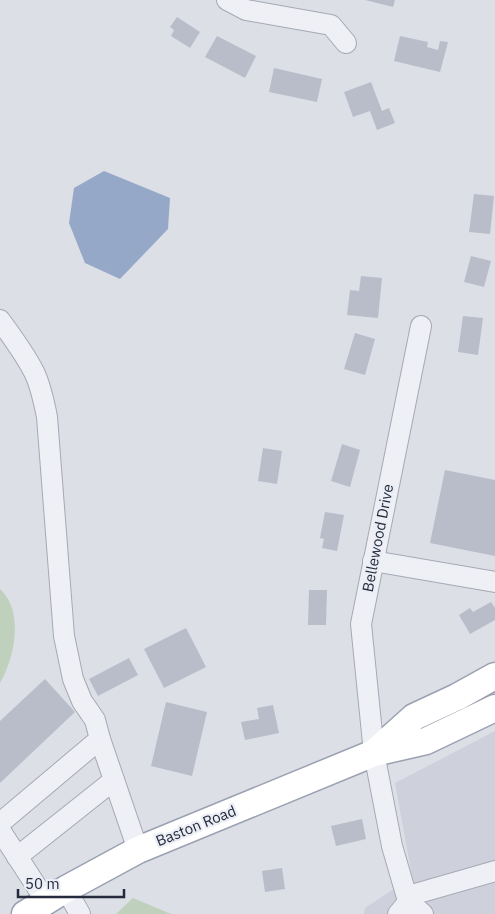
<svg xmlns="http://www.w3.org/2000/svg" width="495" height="914" viewBox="0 0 495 914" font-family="'IBM Plex Sans',sans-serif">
  <rect width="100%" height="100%" fill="#dcdfe6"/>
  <polygon fill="#ced1dc" points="495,731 495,914 364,914 365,908 412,877 395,783"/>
  <g fill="#bfd1bc">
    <path d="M0,589C24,611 15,657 0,683Z"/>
    <polygon points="133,898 171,914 116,914"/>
  </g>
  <polygon fill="#95a8c8" points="104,171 170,198 168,229 120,279 85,263 69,223 74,188"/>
  <g fill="#b9bdc9">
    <polygon points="365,0 395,0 393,7"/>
    <polygon points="177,17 200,32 190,48 171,36 174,30 170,27"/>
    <polygon points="217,36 256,56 245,78 205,57"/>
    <polygon points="400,36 428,42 427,47 438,50 440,41 448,42 440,72 394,61"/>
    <polygon points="274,68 322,79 317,102 269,92"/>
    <polygon points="371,82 382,111 389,108 395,123 377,130 370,111 353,117 344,92"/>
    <polygon points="474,194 494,196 490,234 469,232"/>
    <polygon points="471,256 491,261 484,287 464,282"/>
    <polygon points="361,276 382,278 378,318 347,315 350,290 359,291"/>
    <polygon points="463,316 483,318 478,355 458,352"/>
    <polygon points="355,333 375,339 365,375 344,369"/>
    <polygon points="342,444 360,450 350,487 331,481"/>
    <polygon points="263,448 282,451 277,484 258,481"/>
    <polygon points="445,470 495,480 495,556 430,543"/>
    <polygon points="325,512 344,515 337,551 322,548 324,539 320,538"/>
    <polygon points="309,590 327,590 326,625 308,625"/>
    <polygon points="491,602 495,608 495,620 470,634 459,615 470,608 473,612"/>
    <polygon points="186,628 206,667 164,688 144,649"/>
    <polygon points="129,658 138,675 98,696 89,679"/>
    <polygon points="45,679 75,712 0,783 0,721"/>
    <polygon points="166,702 207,712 192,776 151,766"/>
    <polygon points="273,705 279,733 245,740 241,722 259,719 257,708"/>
    <polygon points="362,819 366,839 336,846 331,826"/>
    <polygon points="282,868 285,889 265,892 262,871"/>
  </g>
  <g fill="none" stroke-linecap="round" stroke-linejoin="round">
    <defs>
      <g id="minor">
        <polyline points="227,0 246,10 331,25 346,43"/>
        <path d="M0,320C12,337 25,354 34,372C41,386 44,402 47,417L64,636L73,679L82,701L95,720L100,739L0,823"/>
        <polyline points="421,326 361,624 374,753 392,846 408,901 423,914"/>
        <polyline points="373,561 495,582"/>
        <polyline points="100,739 138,850"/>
        <polyline points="0,830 46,901"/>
        <polyline points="17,857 114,780"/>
        <polyline points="66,889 80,914"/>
        <polyline points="398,914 415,894 495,871"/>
      </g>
      <g id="major">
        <polyline points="375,752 414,717 457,697 495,676"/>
        <polyline points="25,914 66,889 138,850 374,753 426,741 495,708"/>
      </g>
    </defs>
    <use href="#minor" stroke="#a5a9b3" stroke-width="22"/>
    <use href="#major" stroke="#9ba1b2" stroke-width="29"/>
    <use href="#minor" stroke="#eef0f5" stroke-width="20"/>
    <use href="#major" stroke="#fff" stroke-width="26"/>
  </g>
  <g text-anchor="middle" stroke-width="4.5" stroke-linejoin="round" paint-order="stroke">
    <g font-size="15" fill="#252b3d" stroke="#ebeef4">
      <text transform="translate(378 538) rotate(-79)" y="5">Bellewood Drive</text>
      <text transform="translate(196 826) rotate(-22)" y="5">Baston Road</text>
    </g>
  </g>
  <path d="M18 889v8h106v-8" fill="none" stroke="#252b3d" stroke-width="2.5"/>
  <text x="25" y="889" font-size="15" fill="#252b3d" stroke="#ebeef4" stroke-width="4" paint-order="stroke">50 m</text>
</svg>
